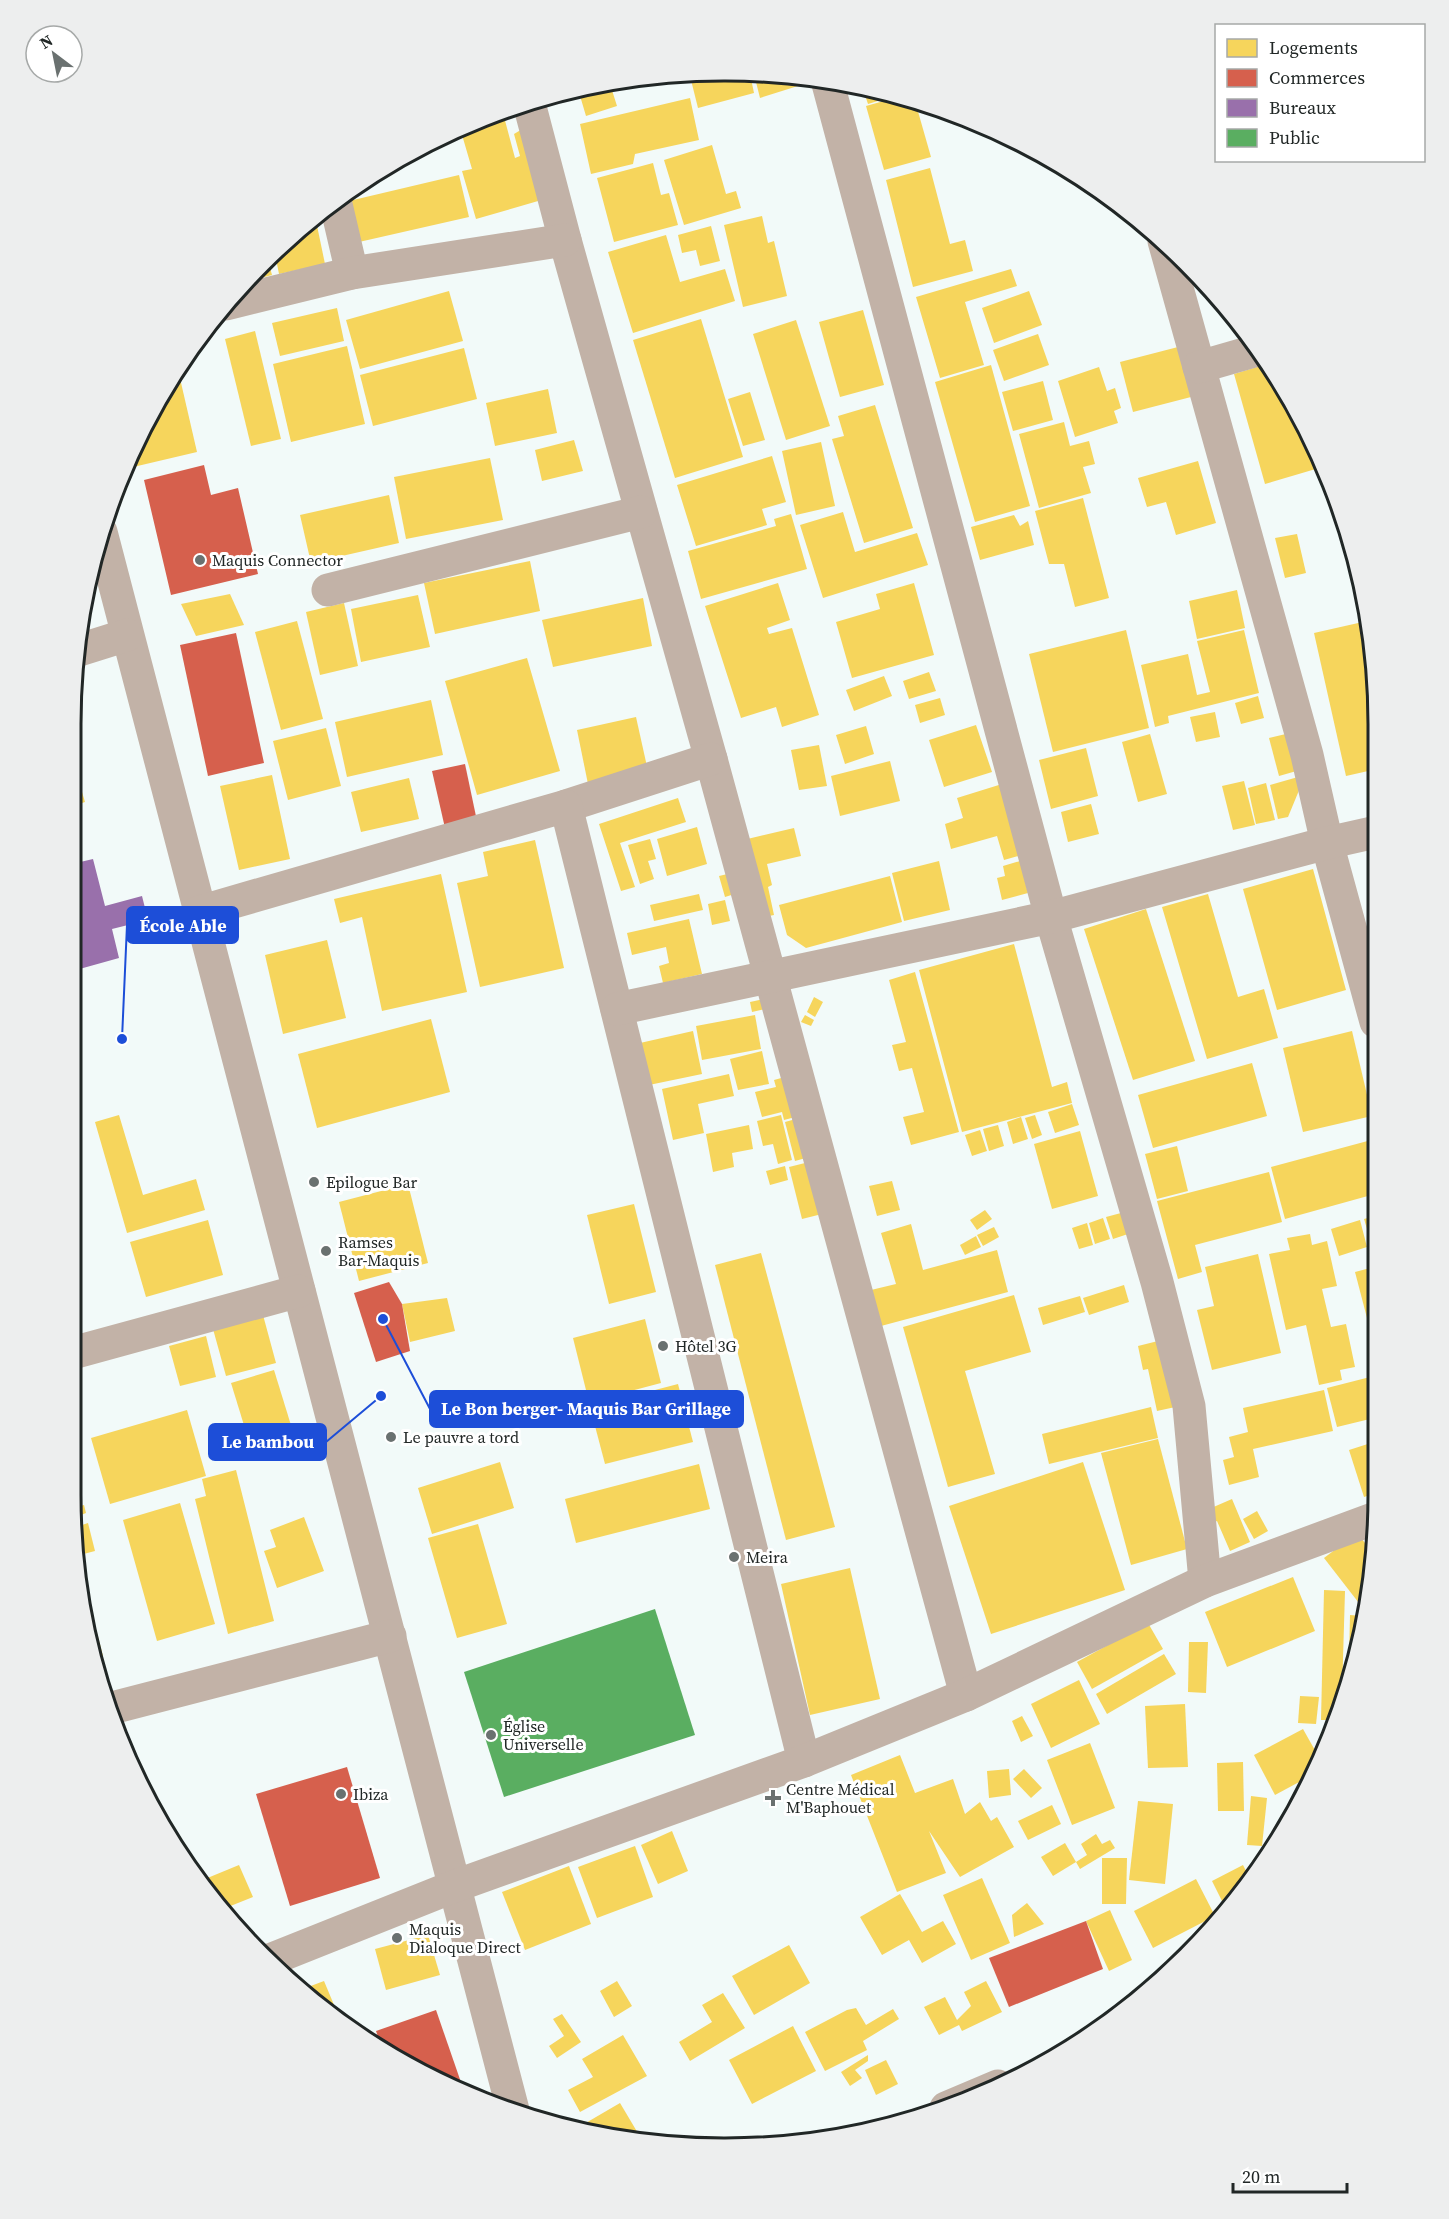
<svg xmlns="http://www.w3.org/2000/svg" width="1449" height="2219" viewBox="0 0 1449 2219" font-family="'Source Serif 4',serif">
  <rect width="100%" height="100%" fill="#f2faf9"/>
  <g fill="#f6d55c">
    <polygon points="689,72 750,74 754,93 698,108"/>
    <polygon points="754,74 810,76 816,78 817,80 760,98"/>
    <polygon points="621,82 611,87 617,106 586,116 578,89"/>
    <polygon points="863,89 891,95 894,96 868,104"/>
    <polygon points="898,97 915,101 931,157 884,170 866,106"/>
    <polygon points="690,98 699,140 635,154 633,164 591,174 580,124"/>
    <polygon points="503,113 515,158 520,156 514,134 524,128 545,199 476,219 462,171 472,169 460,128"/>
    <polygon points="712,145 726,194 736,191 741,208 684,225 664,160"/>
    <polygon points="653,163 661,195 669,193 678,225 614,242 597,178"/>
    <polygon points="930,168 950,244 965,240 973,271 913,287 886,180"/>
    <polygon points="459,175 469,217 359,242 349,201"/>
    <polygon points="315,216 325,264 279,274 275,254"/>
    <polygon points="762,216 768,243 774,241 787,296 743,307 724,225"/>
    <polygon points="711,226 720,261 700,266 696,250 682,253 678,235"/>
    <polygon points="666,235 680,282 725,269 735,301 633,333 608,252"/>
    <polygon points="268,260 272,275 245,282"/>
    <polygon points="1011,269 1017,286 965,302 984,365 940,378 916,297"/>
    <polygon points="449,291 463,341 360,369 346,320"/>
    <polygon points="1029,291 1042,325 994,343 982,308"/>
    <polygon points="337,308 344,341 280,356 272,323"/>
    <polygon points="863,310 884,385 840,397 819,322"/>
    <polygon points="701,319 743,457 675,478 633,340"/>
    <polygon points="796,320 830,426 786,440 753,334"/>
    <polygon points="255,331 281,439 251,446 225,339"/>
    <polygon points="1038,334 1049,365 1004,381 993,350"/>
    <polygon points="347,346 365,424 291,442 273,364"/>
    <polygon points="1178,347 1191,397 1133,412 1120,362"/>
    <polygon points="464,348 477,399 373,426 360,375"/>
    <polygon points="1267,364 1308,431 1319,468 1265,484 1234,374"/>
    <polygon points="991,365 1030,506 975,522 935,382"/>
    <polygon points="1099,367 1107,391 1115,388 1121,408 1114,411 1118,423 1075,437 1058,381"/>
    <polygon points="179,374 197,452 129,468 127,461 138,436"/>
    <polygon points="1043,381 1053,420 1013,431 1002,392"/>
    <polygon points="548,389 557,433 495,446 486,403"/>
    <polygon points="750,392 765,440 743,446 728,399"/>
    <polygon points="875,405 913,528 864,543 832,439 844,436 838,416"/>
    <polygon points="1064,422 1070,446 1089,441 1095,464 1083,467 1091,493 1039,508 1019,434"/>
    <polygon points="574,440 583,471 542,481 535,450"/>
    <polygon points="821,442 835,506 796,515 782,451"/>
    <polygon points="772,456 786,502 762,509 767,525 696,546 677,485"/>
    <polygon points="490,458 503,520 406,539 394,477"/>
    <polygon points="1198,461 1216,523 1176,535 1166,502 1147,507 1138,478"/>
    <polygon points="389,495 399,543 311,563 300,515"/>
    <polygon points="1083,498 1109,598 1075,607 1064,564 1049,564 1035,511"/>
    <polygon points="843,512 855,552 917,533 928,565 823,598 800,525"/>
    <polygon points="791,514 807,569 701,599 688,551 776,526 774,519"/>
    <polygon points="1014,515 1020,526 1028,521 1034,545 980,560 971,527"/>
    <polygon points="1297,534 1306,573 1285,578 1275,538"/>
    <polygon points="530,561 540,611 435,634 424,583"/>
    <polygon points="778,583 790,620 767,628 769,634 792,628 819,715 782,727 776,707 741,718 705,606"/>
    <polygon points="914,583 934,655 852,678 836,622 880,609 876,594"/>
    <polygon points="1237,590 1245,628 1197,639 1189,601"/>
    <polygon points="230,594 244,625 196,636 181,604"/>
    <polygon points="418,595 430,647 361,662 351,609"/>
    <polygon points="643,598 652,646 553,667 542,620"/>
    <polygon points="344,603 358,666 320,675 306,612"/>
    <polygon points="297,621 323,719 281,730 255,632"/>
    <polygon points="1367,621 1377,682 1377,769 1346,776 1314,633"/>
    <polygon points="1126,630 1149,728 1053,752 1029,654"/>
    <polygon points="1244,630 1259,693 1168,716 1169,723 1155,727 1141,665 1188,654 1197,695 1210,692 1197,641"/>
    <polygon points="527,658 560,771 477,795 445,681"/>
    <polygon points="929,672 936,691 909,699 903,681"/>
    <polygon points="884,676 892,696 854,711 846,690"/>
    <polygon points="1258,696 1264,718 1241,724 1235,703"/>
    <polygon points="940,698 945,715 920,723 915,705"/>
    <polygon points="431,700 443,755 347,777 335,722"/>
    <polygon points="1215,712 1220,737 1196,742 1190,717"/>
    <polygon points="636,717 648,771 588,784 577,730"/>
    <polygon points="976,725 992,772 944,787 929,740"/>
    <polygon points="866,726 874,754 845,764 836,735"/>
    <polygon points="326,728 341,786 288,800 273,741"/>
    <polygon points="1290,733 1300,770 1279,776 1269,738"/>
    <polygon points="1150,734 1167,794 1138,802 1122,742"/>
    <polygon points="819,745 827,786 799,790 791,750"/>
    <polygon points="1086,748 1098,796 1051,809 1039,760"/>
    <polygon points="890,761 900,801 840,816 831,776"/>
    <polygon points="76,772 85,802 76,805"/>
    <polygon points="272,775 290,859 239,870 220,786"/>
    <polygon points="1298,777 1300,788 1288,817 1278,819 1270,785"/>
    <polygon points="409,778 419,819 361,832 351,792"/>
    <polygon points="1244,781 1255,825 1233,830 1222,786"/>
    <polygon points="1266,783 1275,820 1256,824 1248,788"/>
    <polygon points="1002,784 1022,855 1004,860 997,836 951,849 945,824 963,818 957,798"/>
    <polygon points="678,798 686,822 620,843 635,887 621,891 599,824"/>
    <polygon points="1091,804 1099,834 1068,842 1061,812"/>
    <polygon points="697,827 707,864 667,876 657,839"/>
    <polygon points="794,828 801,856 767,864 772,885 768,887 774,915 764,917 739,841"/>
    <polygon points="650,839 656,859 648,861 654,879 640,884 628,845"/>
    <polygon points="535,840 564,968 480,987 457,883 488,876 483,852"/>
    <polygon points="939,861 950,910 904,921 892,873"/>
    <polygon points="1020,861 1028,893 1002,900 997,878 1005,876 1003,866"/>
    <polygon points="1376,865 1376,887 1375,887 1370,867"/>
    <polygon points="1313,869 1346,990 1277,1010 1243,889"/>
    <polygon points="736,872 741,892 725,897 719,876"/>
    <polygon points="441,874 467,992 382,1011 362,917 340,923 334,899"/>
    <polygon points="890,876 902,922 806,948 787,935 779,905"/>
    <polygon points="699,894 703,910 654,921 650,905"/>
    <polygon points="1208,894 1238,997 1264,989 1278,1038 1207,1059 1162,907"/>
    <polygon points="725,900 730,921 712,925 708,904"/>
    <polygon points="1146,909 1195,1061 1133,1080 1084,929"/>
    <polygon points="689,919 702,974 663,983 659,966 669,963 666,947 632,955 627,933"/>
    <polygon points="327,940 346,1018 283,1034 265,955"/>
    <polygon points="1014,944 1052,1087 1067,1082 1072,1103 962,1132 919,970"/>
    <polygon points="915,972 959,1132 911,1145 903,1117 924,1112 912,1068 899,1071 892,1045 906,1042 889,980"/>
    <polygon points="814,997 823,1002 815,1017 807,1012"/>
    <polygon points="768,998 770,1008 752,1012 750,1002"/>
    <polygon points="755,1015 761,1049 702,1060 696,1026"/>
    <polygon points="805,1015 814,1020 811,1026 801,1022"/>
    <polygon points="431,1019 450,1092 317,1128 298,1054"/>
    <polygon points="693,1031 702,1074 649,1085 640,1043"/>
    <polygon points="1352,1031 1372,1116 1303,1132 1283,1048"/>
    <polygon points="762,1051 769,1084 738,1090 730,1059"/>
    <polygon points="1252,1063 1267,1116 1153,1148 1138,1095"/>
    <polygon points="729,1074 734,1096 698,1104 704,1133 673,1140 662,1089"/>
    <polygon points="792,1075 803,1115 784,1120 782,1112 762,1117 755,1092 776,1087 774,1080"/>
    <polygon points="1072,1104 1079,1125 1055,1133 1048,1112"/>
    <polygon points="119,1115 143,1195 196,1179 205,1210 127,1233 95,1122"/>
    <polygon points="781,1115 792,1160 778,1164 773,1144 763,1146 757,1121"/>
    <polygon points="1035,1115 1042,1135 1032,1139 1025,1118"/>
    <polygon points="803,1117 813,1156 795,1161 785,1122"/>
    <polygon points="1021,1117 1028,1139 1013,1144 1007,1122"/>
    <polygon points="749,1125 753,1149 732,1153 734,1167 713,1172 706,1134"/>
    <polygon points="998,1125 1004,1146 989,1151 983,1129"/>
    <polygon points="980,1130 987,1151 972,1156 965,1135"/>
    <polygon points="1080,1131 1098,1196 1052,1209 1034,1144"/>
    <polygon points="1375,1139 1375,1194 1285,1219 1271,1167"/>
    <polygon points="1177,1146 1188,1191 1157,1199 1145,1154"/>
    <polygon points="809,1162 822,1214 802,1219 789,1167"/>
    <polygon points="785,1166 788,1180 770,1185 766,1171"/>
    <polygon points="1269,1172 1282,1222 1195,1245 1202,1272 1178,1279 1157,1201"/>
    <polygon points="892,1181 900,1210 877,1216 869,1186"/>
    <polygon points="408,1184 428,1263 359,1281 339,1202"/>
    <polygon points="634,1204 656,1292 609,1304 587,1215"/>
    <polygon points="985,1210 992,1219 977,1230 970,1220"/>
    <polygon points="1121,1213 1128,1234 1113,1239 1106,1217"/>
    <polygon points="1375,1216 1374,1252 1364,1219"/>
    <polygon points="1103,1218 1110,1239 1095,1244 1089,1223"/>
    <polygon points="208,1220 223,1275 146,1297 130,1242"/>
    <polygon points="1360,1220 1367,1247 1339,1256 1331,1229"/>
    <polygon points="1087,1223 1093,1245 1079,1249 1072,1228"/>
    <polygon points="911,1224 923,1270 997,1250 1008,1292 881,1326 871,1290 896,1284 881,1233"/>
    <polygon points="994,1227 999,1237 983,1246 977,1235"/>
    <polygon points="1310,1234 1312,1245 1327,1241 1337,1286 1322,1289 1331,1327 1346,1324 1355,1367 1340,1370 1342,1380 1319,1385 1306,1325 1286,1330 1269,1254 1290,1250 1287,1238"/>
    <polygon points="976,1236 981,1247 965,1255 960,1245"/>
    <polygon points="761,1253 835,1527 786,1540 715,1265"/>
    <polygon points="1258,1254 1281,1353 1212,1370 1197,1310 1214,1306 1205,1267"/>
    <polygon points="1374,1267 1374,1341 1373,1341 1355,1272"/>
    <polygon points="1124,1285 1129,1302 1089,1315 1083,1298"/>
    <polygon points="1014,1295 1031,1352 965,1371 995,1474 948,1487 903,1327"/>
    <polygon points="1080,1296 1085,1312 1043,1325 1038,1308"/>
    <polygon points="447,1298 455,1331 410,1342 402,1304"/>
    <polygon points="263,1315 276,1363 226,1376 213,1329"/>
    <polygon points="645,1319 661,1383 589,1402 573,1338"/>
    <polygon points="206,1336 216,1377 180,1386 169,1346"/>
    <polygon points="1162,1340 1180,1406 1157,1411 1148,1369 1143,1370 1138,1346"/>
    <polygon points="274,1370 298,1448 255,1461 231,1383"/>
    <polygon points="1374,1376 1374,1418 1337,1427 1327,1388"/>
    <polygon points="678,1384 693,1442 605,1464 590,1407"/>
    <polygon points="1324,1390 1333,1431 1253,1449 1259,1477 1229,1485 1223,1460 1234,1457 1229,1437 1248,1432 1243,1408"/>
    <polygon points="1151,1407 1158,1438 1049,1464 1042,1434"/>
    <polygon points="187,1410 206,1476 110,1504 91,1438"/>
    <polygon points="1158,1439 1187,1549 1131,1565 1101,1453"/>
    <polygon points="1374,1442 1373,1494 1364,1497 1349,1450"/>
    <polygon points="500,1462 514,1508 432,1534 418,1488"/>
    <polygon points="1083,1462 1125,1590 991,1634 949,1506"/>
    <polygon points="699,1464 710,1509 576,1543 565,1499"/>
    <polygon points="236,1470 274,1621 228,1634 195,1499 206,1496 202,1479"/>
    <polygon points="1232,1499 1250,1542 1230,1551 1217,1521 1208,1525 1202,1512"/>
    <polygon points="180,1503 215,1624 157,1641 123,1520"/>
    <polygon points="84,1505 86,1513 76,1517 76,1507"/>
    <polygon points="1257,1511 1268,1531 1254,1539 1243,1519"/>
    <polygon points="304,1517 324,1571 277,1588 264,1551 276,1547 270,1530"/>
    <polygon points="88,1523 95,1551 76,1556 76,1527"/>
    <polygon points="478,1524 507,1624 457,1638 428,1538"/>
    <polygon points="1357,1533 1373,1553 1373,1580 1367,1603 1362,1607 1324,1558"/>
    <polygon points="850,1568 880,1699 810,1715 781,1584"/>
    <polygon points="1293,1577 1315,1631 1227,1667 1205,1612"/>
    <polygon points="1324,1590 1345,1591 1342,1693 1335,1720 1321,1720"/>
    <polygon points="1350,1615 1363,1616 1351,1660 1349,1660"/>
    <polygon points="93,1618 103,1656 94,1658 85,1619"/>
    <polygon points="1148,1623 1163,1649 1092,1689 1077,1662"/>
    <polygon points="1189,1642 1208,1642 1206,1693 1188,1692"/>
    <polygon points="1164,1654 1176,1674 1107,1714 1096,1694"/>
    <polygon points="1079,1680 1100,1724 1051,1748 1031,1704"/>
    <polygon points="1300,1696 1319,1697 1316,1724 1298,1723"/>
    <polygon points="1185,1704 1188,1767 1148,1768 1145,1706"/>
    <polygon points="1022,1716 1033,1736 1021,1742 1012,1721"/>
    <polygon points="1334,1726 1329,1742 1325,1729"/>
    <polygon points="1303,1729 1321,1761 1314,1774 1275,1795 1254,1755"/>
    <polygon points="1090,1743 1115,1808 1072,1825 1047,1760"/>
    <polygon points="900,1755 915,1793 953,1779 965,1814 980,1802 991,1821 997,1817 1014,1847 960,1877 929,1831 946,1873 897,1892 851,1775"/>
    <polygon points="1243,1762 1244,1811 1218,1811 1217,1763"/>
    <polygon points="1009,1769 1011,1795 989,1798 987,1771"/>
    <polygon points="1024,1769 1042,1788 1031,1798 1013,1779"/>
    <polygon points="1251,1796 1267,1798 1262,1846 1247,1845"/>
    <polygon points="1138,1801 1173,1804 1165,1884 1129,1880"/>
    <polygon points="1052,1805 1061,1824 1028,1840 1018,1821"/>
    <polygon points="672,1831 688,1871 658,1884 641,1845"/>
    <polygon points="1096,1834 1102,1844 1110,1840 1115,1848 1080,1869 1076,1862 1087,1855 1081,1844"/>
    <polygon points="1065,1843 1076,1862 1053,1876 1041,1857"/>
    <polygon points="635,1846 653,1897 597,1918 578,1867"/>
    <polygon points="1269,1852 1256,1870 1252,1861"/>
    <polygon points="1102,1858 1127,1858 1126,1904 1102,1904"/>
    <polygon points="239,1865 253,1897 223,1909 211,1895 205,1879"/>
    <polygon points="1243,1865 1250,1879 1229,1908 1226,1909 1212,1881"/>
    <polygon points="569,1866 591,1924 525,1950 502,1892"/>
    <polygon points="982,1878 1010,1943 971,1960 943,1895"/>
    <polygon points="1196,1879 1215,1916 1153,1948 1134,1911"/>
    <polygon points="900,1894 922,1932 943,1921 956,1944 922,1963 909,1940 882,1955 860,1917"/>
    <polygon points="1027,1903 1044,1924 1014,1937 1012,1915"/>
    <polygon points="1110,1910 1132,1960 1109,1971 1086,1921"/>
    <polygon points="428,1935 440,1975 386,1990 375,1949"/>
    <polygon points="789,1945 810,1983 754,2015 732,1976"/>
    <polygon points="324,1981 342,2024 327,2014 300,1990"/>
    <polygon points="617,1981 632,2006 614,2017 600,1991"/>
    <polygon points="986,1981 1002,2012 962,2031 959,2025 939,2035 924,2007 945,1997 957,2020 971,2006 964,1992"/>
    <polygon points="723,1993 745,2028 690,2061 679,2042 712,2022 702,2005"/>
    <polygon points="856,2008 866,2025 893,2009 899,2019 863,2041 867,2050 825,2071 805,2032 847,2010"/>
    <polygon points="562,2014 581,2042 557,2058 549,2046 564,2036 553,2019"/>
    <polygon points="793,2026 816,2071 752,2104 729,2060"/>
    <polygon points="623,2035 647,2076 580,2112 568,2090 593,2077 582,2059"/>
    <polygon points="868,2055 868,2061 855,2070 862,2078 850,2086 841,2072"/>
    <polygon points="886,2060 898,2084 876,2095 865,2070"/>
    <polygon points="620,2103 642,2140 591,2134 584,2124"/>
  </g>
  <g fill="#d6604d">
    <polygon points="204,465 211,495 238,488 258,574 171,595 144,480"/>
    <polygon points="236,633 264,763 208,776 180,645"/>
    <polygon points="465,764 477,821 445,828 432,771"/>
    <polygon points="389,1282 402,1304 410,1351 376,1362 354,1293"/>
    <polygon points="347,1767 380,1878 290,1906 256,1794"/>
    <polygon points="1086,1921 1103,1969 1009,2007 989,1958"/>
    <polygon points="436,2010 464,2091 398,2061 383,2051 376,2031"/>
  </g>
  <polygon fill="#9970ab" points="93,859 105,906 142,896 148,920 112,929 119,958 76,970 76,863"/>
  <polygon fill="#5aae61" points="655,1609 695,1735 504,1797 464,1672"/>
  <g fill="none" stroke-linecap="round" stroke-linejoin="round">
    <g stroke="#c2b2a7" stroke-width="33">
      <polyline points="827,80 1051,917 1157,1282 1189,1406 1205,1581"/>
      <polyline points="529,103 565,240 711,759 966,1695"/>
      <polyline points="335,200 352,273"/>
      <polyline points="1164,241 1307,755 1327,843 1376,1022"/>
      <polyline points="226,304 352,273 565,240"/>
      <polyline points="1199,367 1258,350"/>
      <polyline points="101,532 514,2114"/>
      <polyline points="328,590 641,512"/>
      <polyline points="76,651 127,635"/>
      <polyline points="566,806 711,759"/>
      <polyline points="199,912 566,806 804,1761"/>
      <polyline points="617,1009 1051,917 1327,843 1376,832"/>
      <polyline points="76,1352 299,1291"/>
      <polyline points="108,1709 390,1636"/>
      <polyline points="267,1961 455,1886 804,1761 966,1695 1205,1581 1373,1519"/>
    </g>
    <polyline stroke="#c2b2a7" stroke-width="33" points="946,2108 998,2086"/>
  </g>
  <g fill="#6a7170" stroke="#fff" stroke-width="2">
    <circle cx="200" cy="560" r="6"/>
    <circle cx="314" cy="1182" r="6"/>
    <circle cx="326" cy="1251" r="6"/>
    <circle cx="663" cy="1346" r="6"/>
    <circle cx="391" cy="1437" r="6"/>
    <circle cx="734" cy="1557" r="6"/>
    <circle cx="491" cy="1735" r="6"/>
    <circle cx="341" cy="1794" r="6"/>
    <path d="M770 1789h6v6h6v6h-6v6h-6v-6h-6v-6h6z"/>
    <circle cx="397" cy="1938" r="6"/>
  </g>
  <g text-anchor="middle" stroke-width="6" stroke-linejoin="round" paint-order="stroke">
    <g font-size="16" fill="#212726" stroke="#fff" text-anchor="start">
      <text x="212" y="566">Maquis Connector</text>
      <text x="326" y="1188">Epilogue Bar</text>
      <text x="338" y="1248">Ramses<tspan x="338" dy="18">Bar-Maquis</tspan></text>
      <text x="675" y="1352">Hôtel 3G</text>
      <text x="403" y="1443">Le pauvre a tord</text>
      <text x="746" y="1563">Meira</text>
      <text x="503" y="1732">Église<tspan x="503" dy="18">Universelle</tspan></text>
      <text x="786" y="1795">Centre Médical<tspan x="786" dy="18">M'Baphouet</tspan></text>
      <text x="353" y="1800">Ibiza</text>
      <text x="409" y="1935">Maquis<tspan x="409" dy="18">Dialoque Direct</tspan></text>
    </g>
  </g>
  <path d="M0 0H1449V2219H0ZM724 81H725A643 643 0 0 1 1368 724V1495A643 643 0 0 1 725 2138H724A643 643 0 0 1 81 1495V724A643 643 0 0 1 724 81Z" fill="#edeeee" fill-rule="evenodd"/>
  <path fill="none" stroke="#212726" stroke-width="3" d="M724 81H725A643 643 0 0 1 1368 724V1495A643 643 0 0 1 725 2138H724A643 643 0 0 1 81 1495V724A643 643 0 0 1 724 81Z"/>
  <path fill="none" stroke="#1d4ed8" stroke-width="2" d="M122 1039L127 925M383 1319L430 1409M381 1396L326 1442"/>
  <g fill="#1d4ed8" stroke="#fff" stroke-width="2">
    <circle cx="122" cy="1039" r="6"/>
    <circle cx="383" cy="1319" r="6"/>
    <circle cx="381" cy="1396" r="6"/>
  </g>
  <g fill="#1d4ed8" stroke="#1d4ed8" stroke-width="2">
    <rect x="127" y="907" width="111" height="36" rx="6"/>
    <rect x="430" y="1391" width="313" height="36" rx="6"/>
    <rect x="209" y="1424" width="117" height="36" rx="6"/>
  </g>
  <g font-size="18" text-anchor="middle" font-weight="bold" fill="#fff">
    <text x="183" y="932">École Able</text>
    <text x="586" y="1415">Le Bon berger- Maquis Bar Grillage</text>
    <text x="268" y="1448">Le bambou</text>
  </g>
  <rect x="1215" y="24" width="210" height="138" fill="#ffffff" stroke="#a6a9a8" stroke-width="1.5"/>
  <rect x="1227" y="39" width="30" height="18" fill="#f6d55c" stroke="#a6a9a8" stroke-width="1.5"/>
  <text x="1269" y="54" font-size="18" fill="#212726">Logements</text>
  <rect x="1227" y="69" width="30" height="18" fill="#d6604d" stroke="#a6a9a8" stroke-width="1.5"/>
  <text x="1269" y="84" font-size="18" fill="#212726">Commerces</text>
  <rect x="1227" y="99" width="30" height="18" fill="#9970ab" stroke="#a6a9a8" stroke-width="1.5"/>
  <text x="1269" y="114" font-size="18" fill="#212726">Bureaux</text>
  <rect x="1227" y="129" width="30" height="18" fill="#5aae61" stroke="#a6a9a8" stroke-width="1.5"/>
  <text x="1269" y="144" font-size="18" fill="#212726">Public</text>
  <g transform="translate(54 54) rotate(328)"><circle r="28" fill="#ffffff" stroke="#a6a9a8" stroke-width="1.5"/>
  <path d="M0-4.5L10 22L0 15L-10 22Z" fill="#6a7170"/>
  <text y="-9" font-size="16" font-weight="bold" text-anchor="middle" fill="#212726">N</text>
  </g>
  <path d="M1233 2183v9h114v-9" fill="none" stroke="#212726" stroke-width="3"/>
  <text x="1242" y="2183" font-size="18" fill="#212726" stroke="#ffffff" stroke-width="4.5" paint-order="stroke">20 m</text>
</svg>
